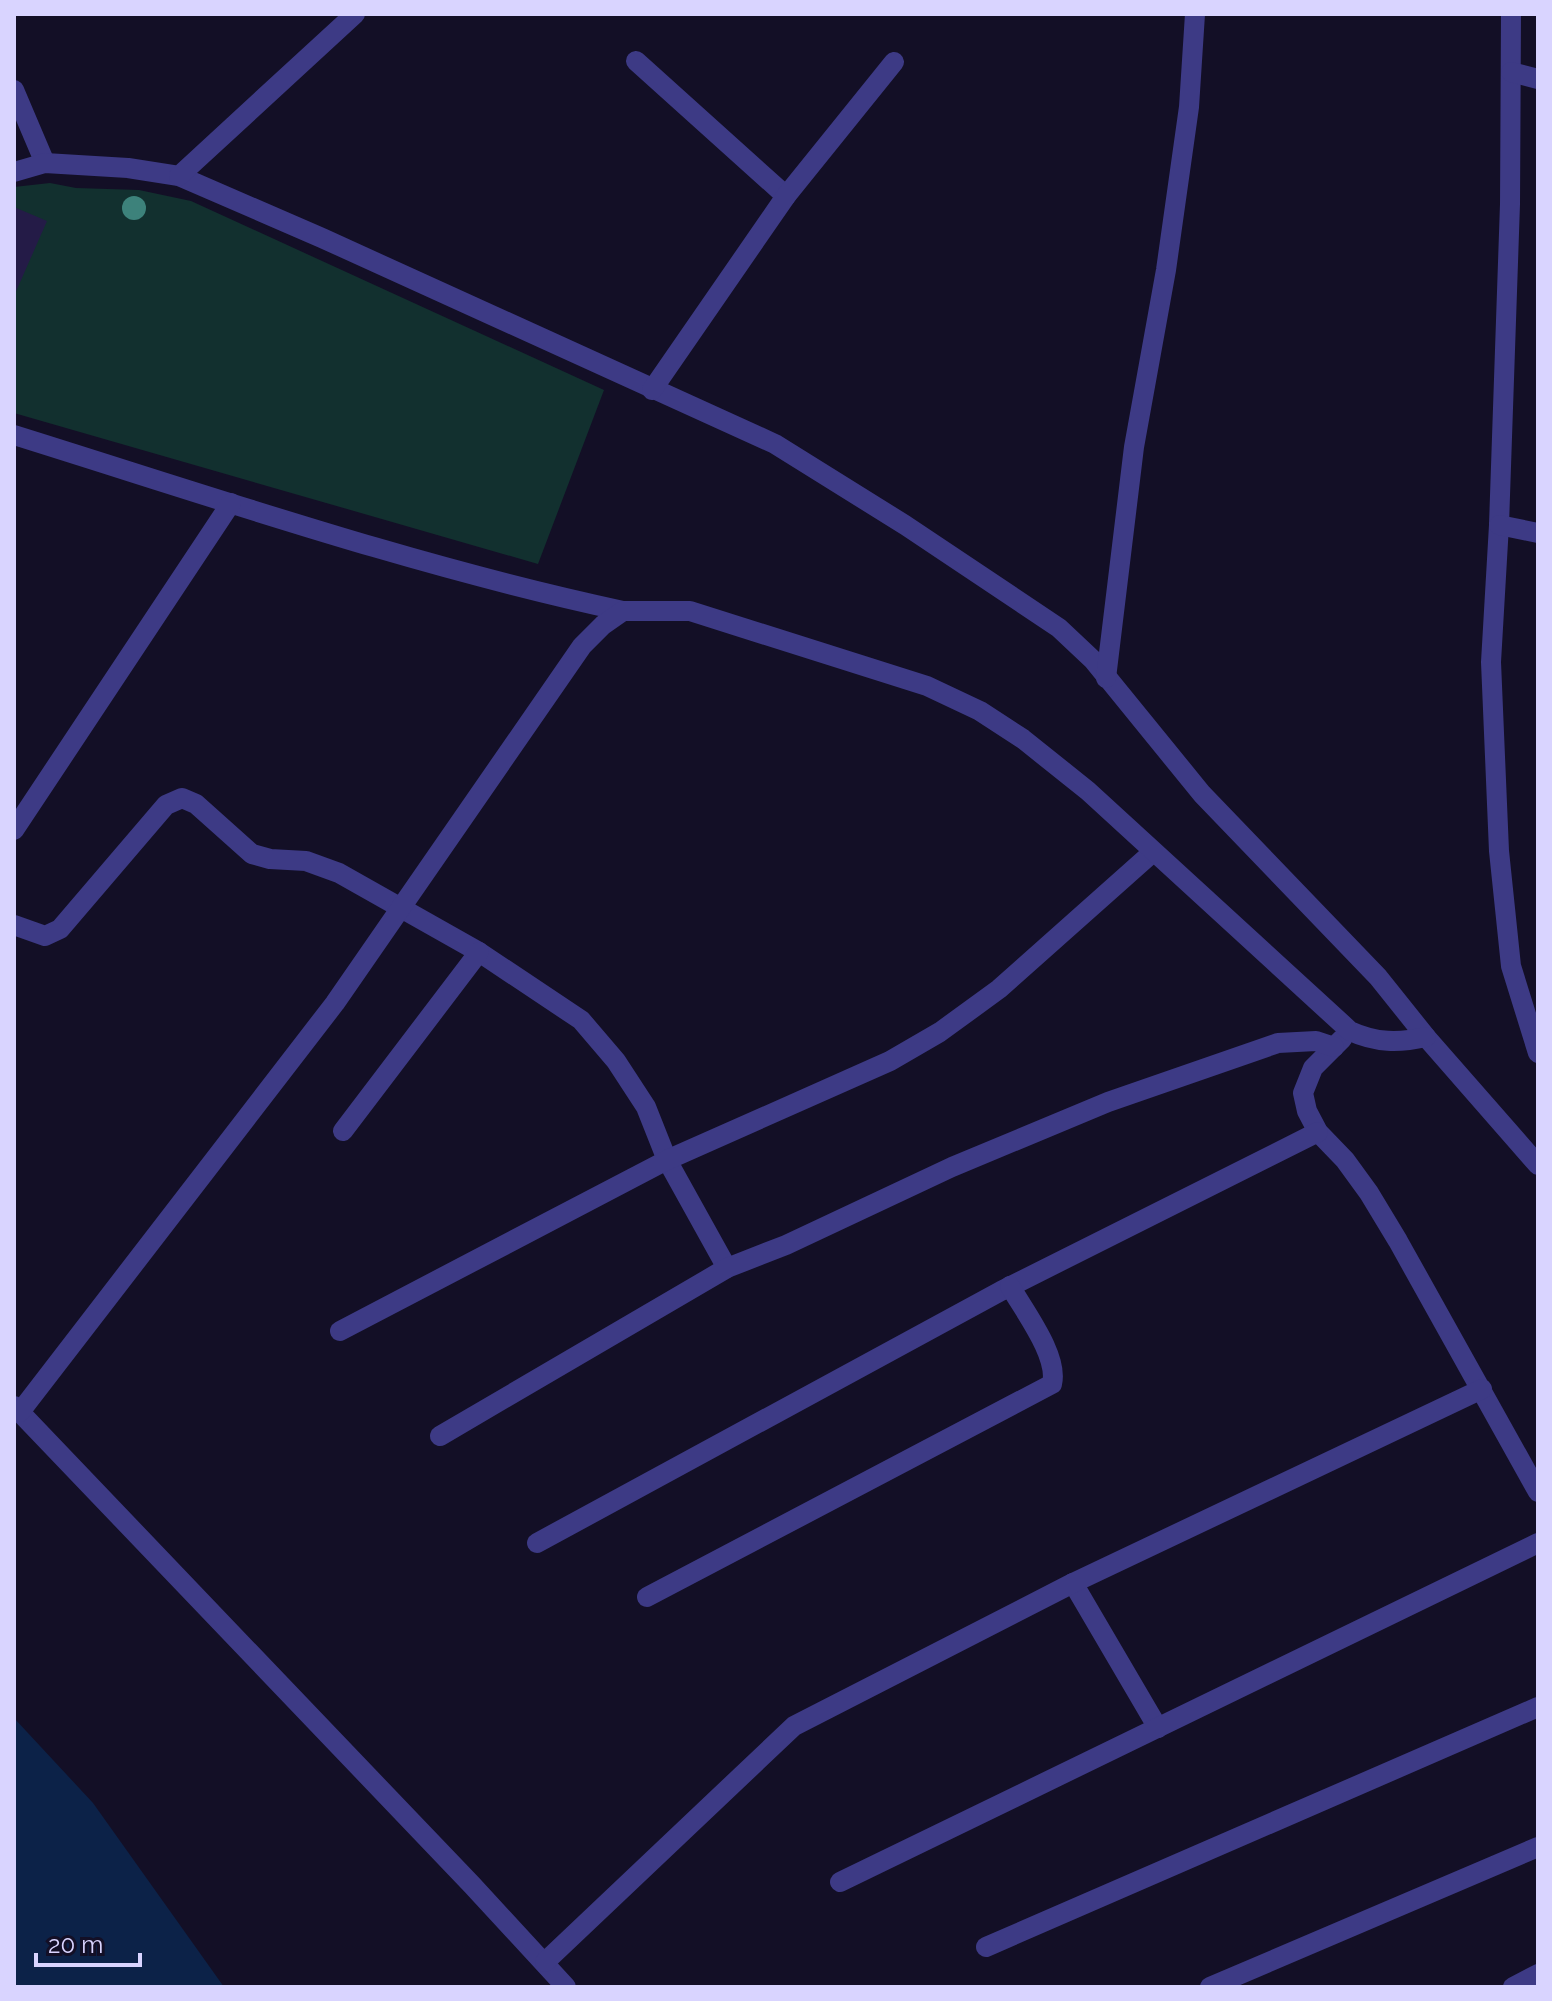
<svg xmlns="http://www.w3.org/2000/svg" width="1552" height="2001" viewBox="0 0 1552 2001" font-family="Raleway,sans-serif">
  <rect width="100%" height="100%" fill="#130f26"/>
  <polygon fill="#12302f" points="50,183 76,188 139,190 191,201 604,390 538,564 14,413 14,187"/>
  <polygon fill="#0c2248" points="14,1718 93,1803 224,1987 14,1987"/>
  <polygon fill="#241b47" points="14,207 47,221 14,296"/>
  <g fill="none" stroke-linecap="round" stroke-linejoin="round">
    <g stroke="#3d3a85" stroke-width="20">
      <polyline points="1511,14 1510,204 1499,525 1491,662 1499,851 1511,966 1538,1053"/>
      <polyline points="636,61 786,196"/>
      <polyline points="1511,72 1538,79"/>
      <polyline points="14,90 45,163"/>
      <polyline points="14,172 45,163 128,168 179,176 322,238 775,444 905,525 1059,628 1093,660 1202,794 1378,977 1426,1037 1538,1165"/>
      <polyline points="179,176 355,14"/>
      <polyline points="652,390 786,196 894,62"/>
      <path d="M14,435C216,498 417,567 623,611"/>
      <polyline points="1499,525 1538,533"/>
      <polyline points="1106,678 1134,447 1166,270 1189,107 1195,14"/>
      <polyline points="14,830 231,503"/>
      <polyline points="14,925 45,936 60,929 166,805 182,798 196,804 252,854 270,859 306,861 339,873 479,952 581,1020 616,1061 646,1107 667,1160 727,1268"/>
      <polyline points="1342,1039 1313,1068 1303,1093 1307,1111 1318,1132 1345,1160 1369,1193 1398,1241 1538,1492"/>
      <polyline points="343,1131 479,952"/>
      <polyline points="340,1331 667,1160 890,1061 940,1032 999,989 1153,852"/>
      <polyline points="14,1406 472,1885 566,1987"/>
      <path d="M20,1412L335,1003L582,646L603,625L623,611H690L927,686L980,711L1023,739L1088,791L1350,1031C1376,1043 1399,1043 1426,1037"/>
      <polyline points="440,1436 727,1268 786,1245 952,1167 1108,1102 1278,1043 1316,1041 1334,1047"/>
      <polyline points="537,1543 1001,1291 1318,1132"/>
      <polyline points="1073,1583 1158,1728"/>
      <path d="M647,1597L1052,1384C1059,1356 1024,1311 1010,1286"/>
      <polyline points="840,1882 1538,1543"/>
      <polyline points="986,1947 1538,1707"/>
      <polyline points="545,1962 794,1726 1073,1583 1482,1389"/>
      <polyline points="1210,1987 1538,1847"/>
      <polyline points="1513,1987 1538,1974"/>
    </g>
  </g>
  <circle fill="#3d827b" cx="134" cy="208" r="12"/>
  <rect width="1552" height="2001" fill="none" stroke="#d9d4ff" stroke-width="32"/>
  <path d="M36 1953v12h104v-12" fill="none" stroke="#d9d4ff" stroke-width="4"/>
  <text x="48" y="1953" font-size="24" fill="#d9d4ff" stroke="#130f26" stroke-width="6" paint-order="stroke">20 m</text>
</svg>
